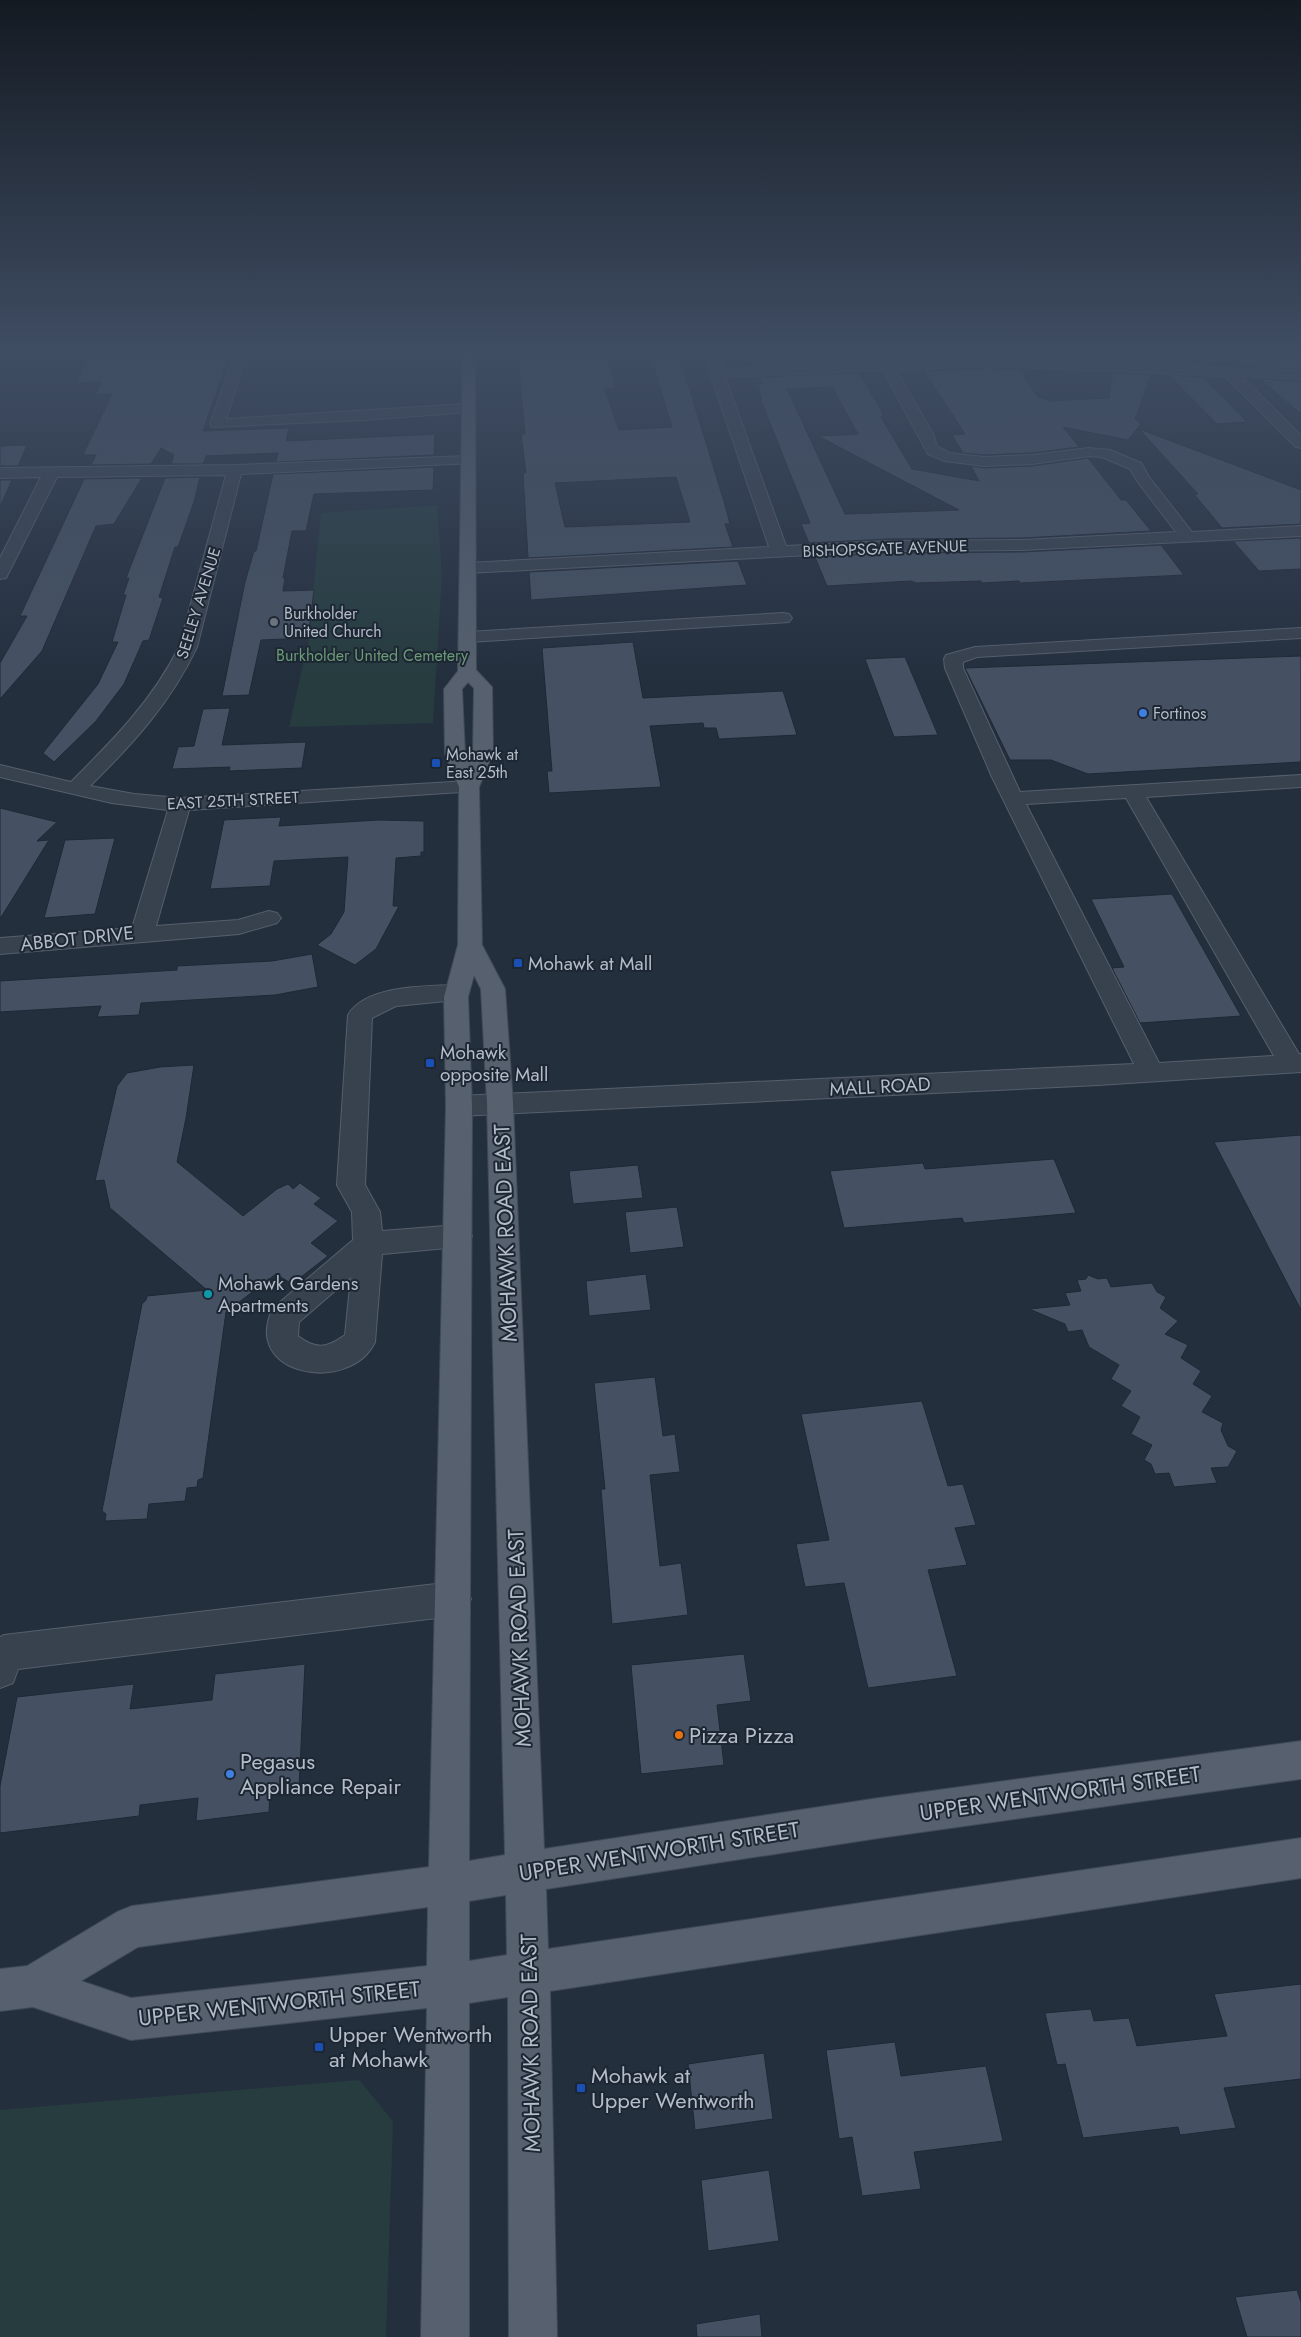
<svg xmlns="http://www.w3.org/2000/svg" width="1301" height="2337" viewBox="0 0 1301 2337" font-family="Jost,sans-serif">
  <rect width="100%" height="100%" fill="#242f3e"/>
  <g fill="#263c3f">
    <polygon points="437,505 442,576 433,723 289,727 308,642 321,513"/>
    <polygon points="359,2080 393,2121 386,2337 0,2337 0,2110"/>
  </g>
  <g fill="#455162" stroke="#1f2835" fill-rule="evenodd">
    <polygon points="93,351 231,351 203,431 289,428 286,441 435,434 434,455 276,462 278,453 206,456 203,464 171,464 174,455 161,448 151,464 91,465 96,455 83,455 112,394 95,395 102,382 76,383"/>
    <path d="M520,351H606L616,388H604L619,430L672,427L649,351H678L725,505L730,524H725L733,547L528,558L523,473H526L521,434H525L518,359ZM676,477L690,522L565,527L555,483Z"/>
    <polygon points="766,351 845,351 852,362 754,366 746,352"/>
    <polygon points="910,351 1006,351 1011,357 916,359"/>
    <polygon points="1098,351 1178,351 1191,365 1107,361"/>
    <polygon points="1227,351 1301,351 1301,369 1246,367"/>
    <polygon points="990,368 1019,369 1038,397 1050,401 1109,398 1113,373 1151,375 1135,419 1141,424 1128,440 1063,427 1079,447 1032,453 984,455 963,453 952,435 965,434 924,371"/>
    <path d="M859,373L880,408L883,416L881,417L912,469L979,481L971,466L984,468L1032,466L1088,458L1121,500H1126L1151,531L1022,538L887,539L809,543L801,524L810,523L762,403L758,384L763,383L759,377ZM832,387L858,434L818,436L959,510L845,514L787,389Z"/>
    <polygon points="1169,375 1203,377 1247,422 1217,424"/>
    <polygon points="1260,379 1301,381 1301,414"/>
    <polygon points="1139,429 1301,490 1301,524 1222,528 1194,494 1198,494"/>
    <polygon points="27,445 18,466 0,466 0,446"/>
    <polygon points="434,467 433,490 314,494 306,531 292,531 283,578 285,578 283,591 314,590 308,638 261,640 249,695 222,696 245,582 254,551 256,551 273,474"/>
    <polygon points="200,477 194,502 178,547 175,547 159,597 163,598 149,640 143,641 124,684 96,721 54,762 43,753 98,684 118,642 112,642 126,595 123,595 129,578 126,578 165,478"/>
    <polygon points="142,478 114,524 96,526 42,651 0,699 0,663 27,616 20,616 84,479"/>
    <polygon points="0,480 12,480 0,507"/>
    <polygon points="1301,538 1301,569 1259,571 1233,541"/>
    <polygon points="1161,545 1184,575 1020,583 1019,581 982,583 981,581 916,583 911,581 827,586 815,557 887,553 1022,552"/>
    <polygon points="738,561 747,585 531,600 529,572"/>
    <polygon points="633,642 643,698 783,691 797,735 719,739 716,728 704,728 703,723 650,726 661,787 549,793 547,771 552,771 542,648"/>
    <polygon points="1301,656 1301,762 1088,774 1051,760 1010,760 965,668"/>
    <polygon points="905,657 938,735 894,737 865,659"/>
    <polygon points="230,708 222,745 306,742 302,768 229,771 230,767 172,769 178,747 194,746 203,709"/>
    <polygon points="0,808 57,822 37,841 49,840 0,919"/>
    <polygon points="281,817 279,826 379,820 424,821 424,852 421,852 421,856 396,858 393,906 399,906 376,949 355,965 317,945 331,934 344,912 348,857 274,861 270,886 210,889 224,820"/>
    <polygon points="115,838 95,914 44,918 65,840"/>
    <polygon points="1172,894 1241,1016 1140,1023 1112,968 1124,967 1091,899"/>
    <polygon points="312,954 318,987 275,995 141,1003 139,1015 97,1017 101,1006 0,1012 0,981 177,970 177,966 272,961"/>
    <polygon points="194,1065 186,1118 177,1162 243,1216 277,1189 288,1184 293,1189 300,1183 321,1198 314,1204 338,1221 311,1243 328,1256 292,1284 276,1274 226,1312 203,1478 198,1480 197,1487 187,1488 185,1501 149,1504 147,1519 105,1521 106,1514 102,1511 142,1304 146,1300 147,1296 207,1290 110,1208 104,1180 95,1181 117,1086 127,1073 160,1067"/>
    <polygon points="1301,1135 1301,1310 1214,1142"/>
    <polygon points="1054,1159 1076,1213 964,1223 962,1218 844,1228 830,1171 923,1163 925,1169"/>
    <polygon points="638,1165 643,1198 573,1204 569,1171"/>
    <polygon points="677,1207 684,1247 630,1253 625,1212"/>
    <polygon points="646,1274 651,1310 589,1316 586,1281"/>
    <polygon points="1088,1275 1098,1279 1107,1278 1111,1287 1152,1283 1157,1292 1166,1297 1160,1308 1178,1321 1165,1334 1188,1345 1181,1358 1201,1371 1193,1384 1212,1396 1202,1412 1223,1423 1221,1430 1228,1446 1237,1451 1228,1467 1211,1468 1217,1483 1174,1487 1169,1473 1155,1474 1151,1464 1144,1460 1152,1445 1131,1434 1140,1417 1121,1406 1131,1391 1111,1379 1119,1365 1089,1347 1082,1330 1068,1332 1065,1324 1029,1309 1070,1305 1065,1293 1081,1291 1077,1280 1086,1279"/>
    <polygon points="655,1377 663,1436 675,1434 680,1472 650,1475 660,1566 681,1563 688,1615 612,1624 601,1489 605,1489 594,1383"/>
    <polygon points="922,1401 948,1486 963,1484 976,1525 955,1528 967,1565 928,1570 957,1676 868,1688 844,1583 805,1587 796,1544 829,1540 801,1414"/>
    <polygon points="744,1654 751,1701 717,1705 724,1765 641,1774 631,1665"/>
    <polygon points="305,1664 299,1788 270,1791 269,1812 196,1821 198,1798 140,1805 139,1816 0,1833 0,1786 17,1697 134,1684 130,1709 212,1700 215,1674"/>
    <polygon points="1301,1984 1301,2079 1224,2088 1236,2128 1180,2135 1178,2127 1083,2138 1065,2064 1057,2065 1045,2013 1091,2009 1094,2021 1129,2018 1137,2046 1227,2036 1214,1994"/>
    <polygon points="895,2042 901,2076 986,2066 1003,2141 914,2152 921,2189 862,2196 852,2137 839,2139 826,2050"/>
    <polygon points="764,2053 773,2119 695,2130 688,2064"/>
    <polygon points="769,2170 779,2241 708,2251 701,2180"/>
    <polygon points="1297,2290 1301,2302 1301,2337 1247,2337 1235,2297"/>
    <polygon points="760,2314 762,2337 697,2337 696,2324"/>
  </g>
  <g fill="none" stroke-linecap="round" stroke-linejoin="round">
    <defs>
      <g id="minor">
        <polygon points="236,351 248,351 226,419 468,404 475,408 468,412 364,420 212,427 210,424"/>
        <path d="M708,351H720L723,369L990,358L1301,371V379L1241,376L1301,436V448L1296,447L1225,376L990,366L896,370L933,434L937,446L949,453L984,457L1032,455L1089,448L1110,450L1141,463L1149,477L1192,532L1301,526V536L1022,550L887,551L468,573L462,572L460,568L462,564L468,563L769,547L710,373ZM883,370L928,454L945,461L984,466L1032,464L1089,456L1102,457L1130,469L1137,481L1176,532L1022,540L887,541L786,546L725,377Z"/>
        <path d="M468,456L475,460L473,463L241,474L197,647C171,702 133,744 90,786L134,794L180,798L469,781L476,783L479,787L476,791L189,810L156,926L238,920L269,911L277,913L281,918L277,923L239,934L0,954V938L132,928L168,810L112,803L0,777V765L71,782C113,740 152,701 179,647L226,475L57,477L8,574L6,578L0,579V558L41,477L0,478V468L235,465Z"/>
        <polygon points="783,613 789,614 792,618 789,622 468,642 462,641 459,637 462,633 468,632"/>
        <path d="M1301,628V638L977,657L963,662V668L1020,792L1301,775V787L1146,797L1299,1054H1301V1072L1098,1085L459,1116L450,1113L446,1106L450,1099L459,1096L1134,1064L992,777L945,668L944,659L946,655L975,647ZM1126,798L1274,1056L1159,1063L1026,804Z"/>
        <path d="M457,985L466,987L469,993L466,999L396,1006L372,1018L365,1185L380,1212L382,1231L458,1225L468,1228L472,1236L468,1244L458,1247L382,1254L375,1342C350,1395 240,1376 273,1308L353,1240L352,1212L337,1185L348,1015C366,985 426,986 457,985ZM351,1277L345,1335C327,1348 316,1350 298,1336L299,1322Z"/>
        <polygon points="453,1582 465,1587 471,1599 465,1611 453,1616 18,1669 13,1683 0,1688 0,1637 4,1635"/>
      </g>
      <path id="major" d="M463,351H475L476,670L492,687L493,753L479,787L482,945L505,989L513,1103L544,1849L879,1798L1301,1741V1779L879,1838L546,1889L548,1949L1301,1838V1878L550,1991L557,2337H509L508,1997L469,2003V2337H421L427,2008L131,2040L33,2007L0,2011V1969L27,1966L117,1912L132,1906L429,1867L446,1106L444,997L458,945L459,787L445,754L444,689L458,671ZM468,682L474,688L473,753L469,763L465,754L462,689ZM474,975L481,989L487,1103L505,1855L469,1861L472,1106L468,997ZM506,1895L507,1955L469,1961V1901ZM428,1907L427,1966L131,1998L81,1981L138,1947Z"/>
    </defs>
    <use href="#minor" stroke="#565f6c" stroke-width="2"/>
    <use href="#major" stroke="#414a57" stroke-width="2"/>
    <use href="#minor" fill="#38414e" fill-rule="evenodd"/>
    <use href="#major" fill="#56606e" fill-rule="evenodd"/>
  </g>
  <linearGradient id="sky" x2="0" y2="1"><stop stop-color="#141a22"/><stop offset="0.52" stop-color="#3f4d63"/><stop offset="1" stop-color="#3f4d63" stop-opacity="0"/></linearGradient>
  <rect width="1301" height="678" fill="url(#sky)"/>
  <circle fill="#6b7280" stroke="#1d2633" stroke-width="2" cx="274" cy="622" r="5"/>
  <g fill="#3f7fe0" stroke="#1d2633" stroke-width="2">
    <circle cx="1143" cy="713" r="5"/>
    <circle cx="230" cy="1774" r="5"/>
  </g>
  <g fill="#1a4fb4" stroke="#1d2633" stroke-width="2">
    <rect x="431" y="758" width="10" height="10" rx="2.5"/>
    <rect x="513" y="958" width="10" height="10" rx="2.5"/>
    <rect x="425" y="1058" width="10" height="10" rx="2.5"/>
    <rect x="314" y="2042" width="10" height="10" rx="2.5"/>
    <rect x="576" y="2083" width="10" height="10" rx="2.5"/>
  </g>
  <circle fill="#0f9aa8" stroke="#1d2633" stroke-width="2" cx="208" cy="1294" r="5"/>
  <circle fill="#e8710a" stroke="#1d2633" stroke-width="2" cx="679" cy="1735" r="5"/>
  <g text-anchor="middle" stroke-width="4" stroke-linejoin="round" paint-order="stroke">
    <g font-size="16" fill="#b4bcc9" stroke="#1d2633">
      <text transform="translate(885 548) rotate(-2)" y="6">BISHOPSGATE AVENUE</text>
      <text transform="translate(198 603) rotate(-73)" y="6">SEELEY AVENUE</text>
      <text transform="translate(233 800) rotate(-3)" y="6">EAST 25TH STREET</text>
    </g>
    <g font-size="16" fill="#b4bcc9" stroke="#1d2633" text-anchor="start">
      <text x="284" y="619">Burkholder<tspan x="284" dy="18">United Church</tspan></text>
      <text x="1153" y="719">Fortinos</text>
      <text x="446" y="760">Mohawk at<tspan x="446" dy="18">East 25th</tspan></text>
    </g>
    <g font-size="16" fill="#6b9a76" stroke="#1d2633">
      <text x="372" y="661">Burkholder United Cemetery</text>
    </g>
    <g font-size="19" fill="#b4bcc9" stroke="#1d2633">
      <text transform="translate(77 938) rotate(-6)" y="7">ABBOT DRIVE</text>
      <text transform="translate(880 1086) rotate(-3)" y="7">MALL ROAD</text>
    </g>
    <g font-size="19" fill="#b4bcc9" stroke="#1d2633" text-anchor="start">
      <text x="528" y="970">Mohawk at Mall</text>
      <text x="440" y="1059">Mohawk<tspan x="440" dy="22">opposite Mall</tspan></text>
      <text x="218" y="1290">Mohawk Gardens<tspan x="218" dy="22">Apartments</tspan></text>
    </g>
    <g font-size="22" fill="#b4bcc9" stroke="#1d2633">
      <text transform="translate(505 1233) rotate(-92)" y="8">MOHAWK ROAD EAST</text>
      <text transform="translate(519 1638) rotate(-92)" y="8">MOHAWK ROAD EAST</text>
      <text transform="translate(1060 1793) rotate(-8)" y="8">UPPER WENTWORTH STREET</text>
      <text transform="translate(659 1851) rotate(-9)" y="8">UPPER WENTWORTH STREET</text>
      <text transform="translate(279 2003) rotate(-6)" y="8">UPPER WENTWORTH STREET</text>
      <text transform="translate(530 2043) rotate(-91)" y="8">MOHAWK ROAD EAST</text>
    </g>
    <g font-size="22" fill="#b4bcc9" stroke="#1d2633" text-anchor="start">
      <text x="689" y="1743">Pizza Pizza</text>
      <text x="240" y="1769">Pegasus<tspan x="240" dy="25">Appliance Repair</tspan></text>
      <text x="329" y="2042">Upper Wentworth<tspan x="329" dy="25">at Mohawk</tspan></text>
      <text x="591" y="2083">Mohawk at<tspan x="591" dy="25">Upper Wentworth</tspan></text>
    </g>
  </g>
</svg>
